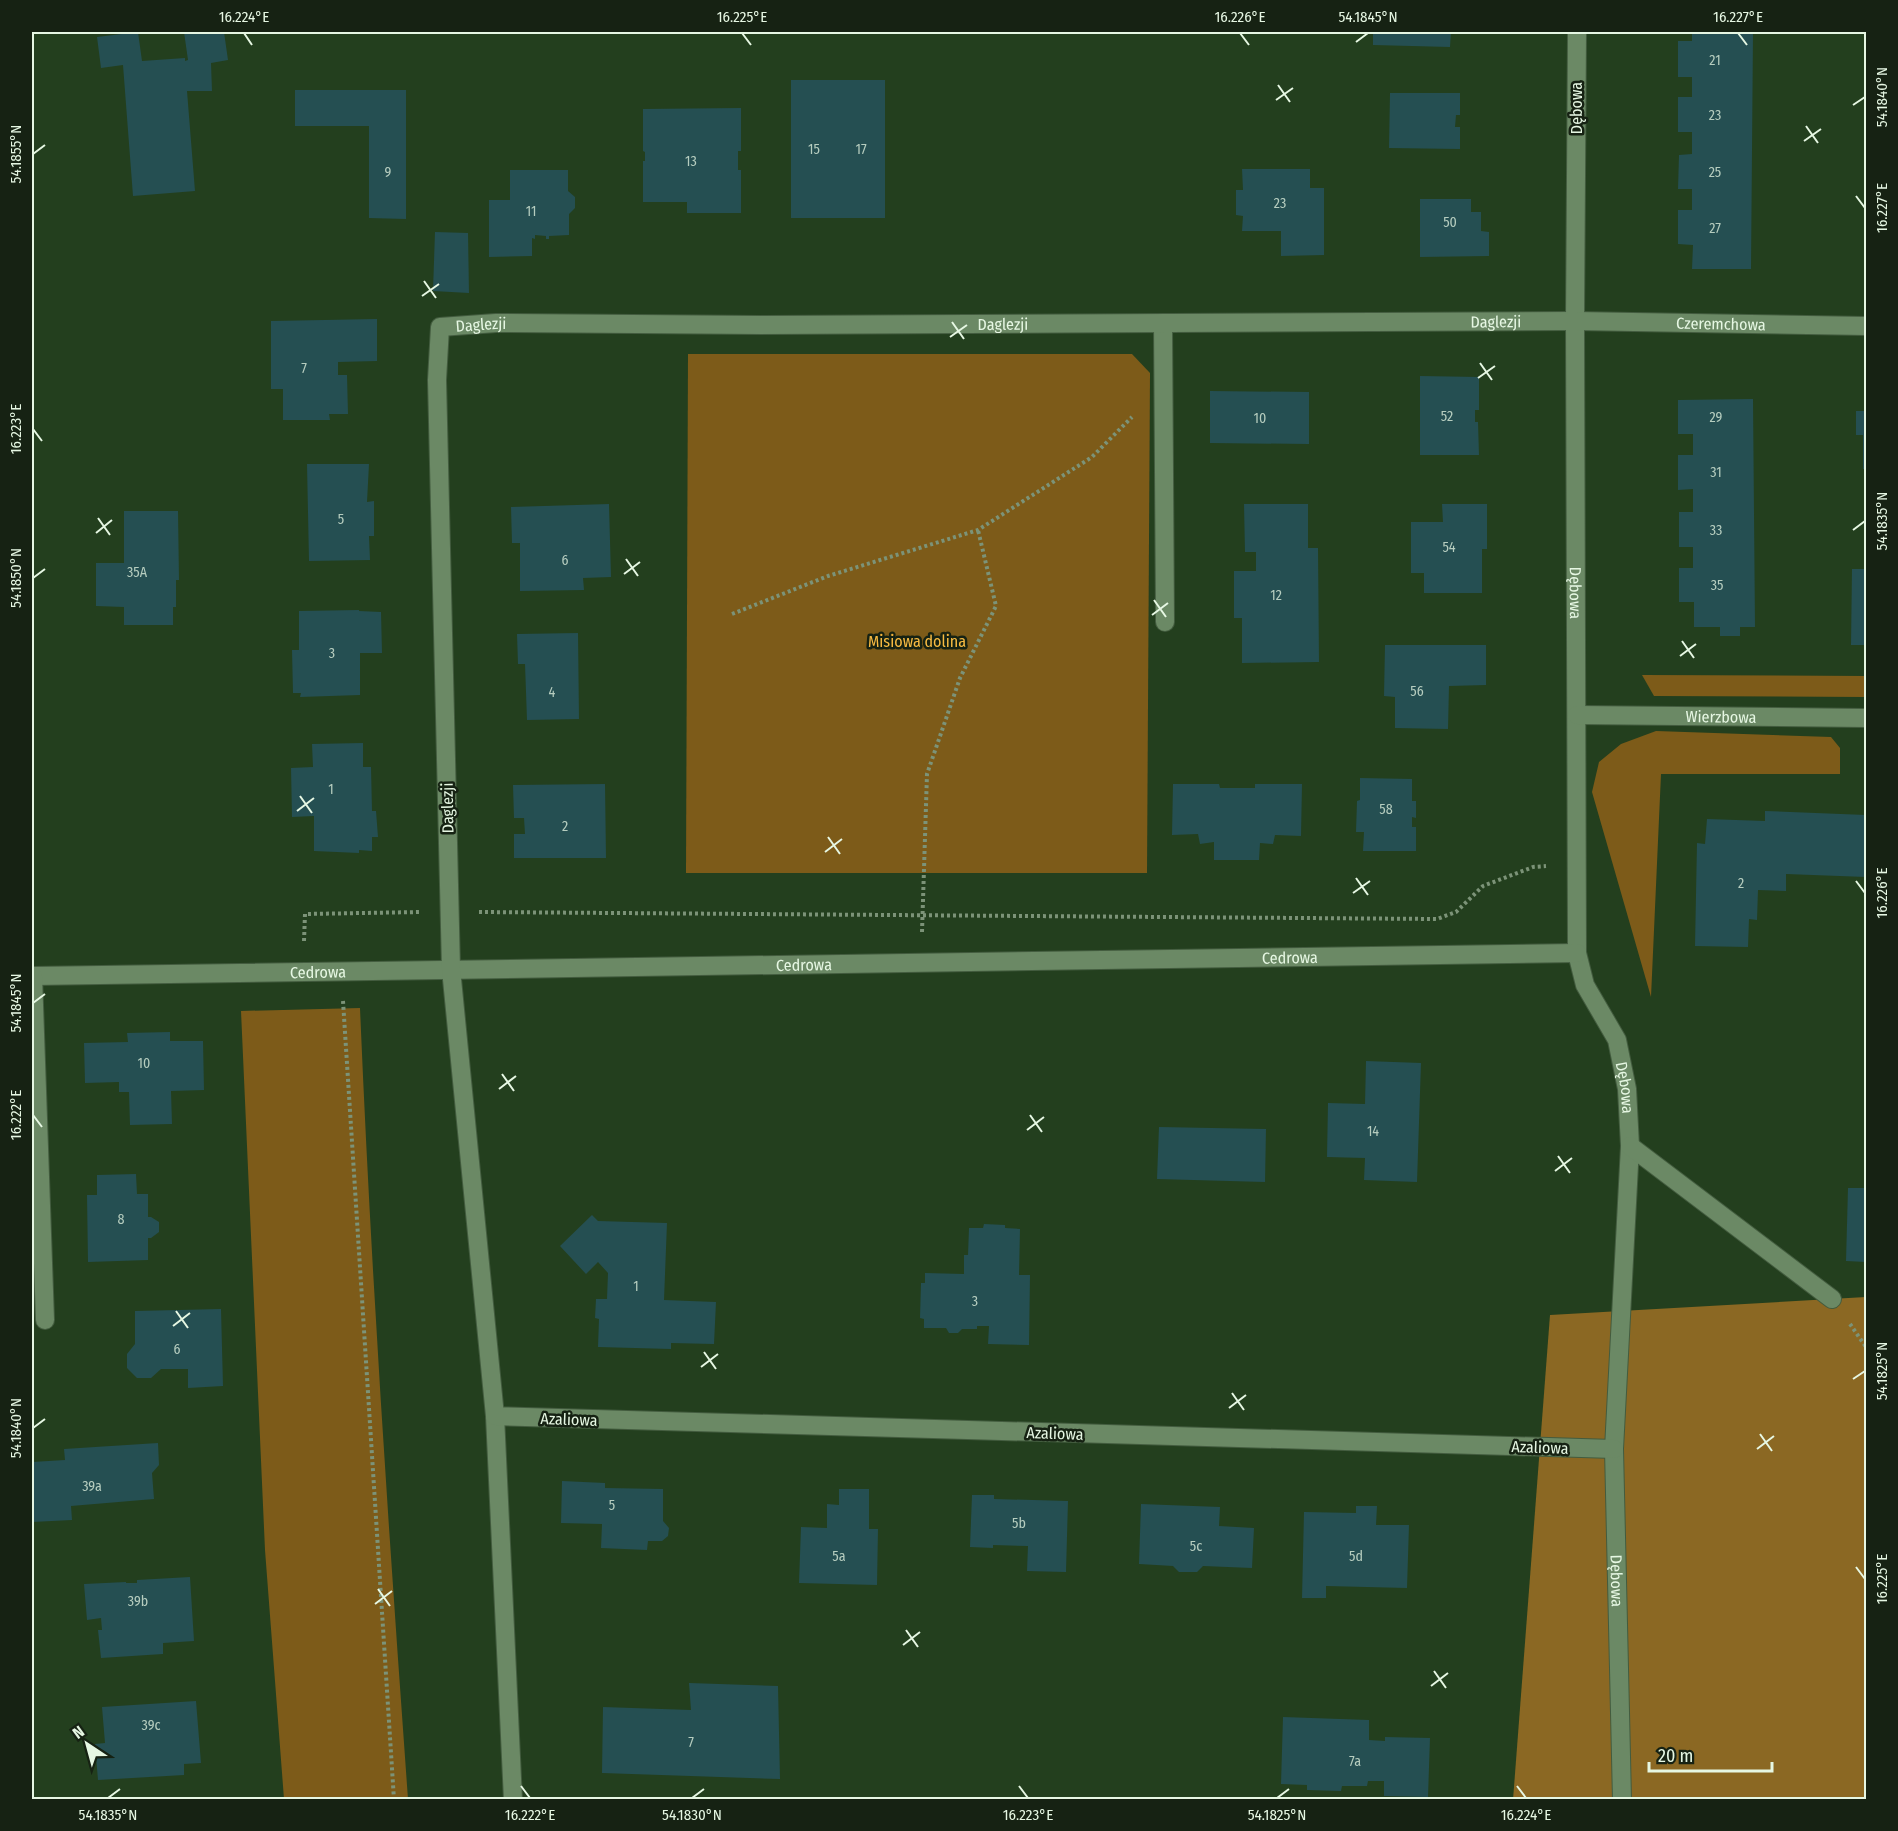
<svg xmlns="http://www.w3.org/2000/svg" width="1898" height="1831" viewBox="0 0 1898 1831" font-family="'Fira Sans Condensed',sans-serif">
  <rect width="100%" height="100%" fill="#233f1e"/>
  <g fill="#7d5b19">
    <polygon points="688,354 1132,354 1150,373 1147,873 686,873"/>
    <polygon points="1642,675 1866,676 1866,697 1654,696"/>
    <polygon points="1656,731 1831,737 1840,748 1840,774 1661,774 1651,997 1592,792 1599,762 1621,744"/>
    <path d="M360,1008C371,1272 389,1536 408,1799H284L265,1550L241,1011Z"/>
  </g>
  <polygon fill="#8b6823" points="1866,1297 1866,1799 1513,1800 1550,1315"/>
  <g fill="#254f52">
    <polygon points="138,32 142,61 185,58 185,61 188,60 184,32 224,32 228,60 211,63 212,91 187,91 195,191 133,196 123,65 101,68 97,37"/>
    <polygon points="1373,32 1451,32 1450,47 1373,45"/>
    <polygon points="1692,32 1753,32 1751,269 1692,269 1693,245 1678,244 1678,210 1692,210 1692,189 1678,189 1679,155 1692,154 1692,132 1678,132 1678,97 1692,97 1692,77 1678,77 1678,41 1692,41"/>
    <rect x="791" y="80" width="94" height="138"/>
    <polygon points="295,90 406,90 406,219 369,218 369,126 295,126"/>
    <polygon points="1390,93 1460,93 1460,115 1456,115 1455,127 1460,127 1460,149 1389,148"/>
    <polygon points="741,108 741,151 738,151 738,170 741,170 741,213 687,213 687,202 643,202 643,161 645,161 645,152 643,151 643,109"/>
    <polygon points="1242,169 1310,169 1310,188 1324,188 1324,255 1281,256 1281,231 1242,231 1243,216 1236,215 1236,190 1243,190"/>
    <polygon points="510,170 568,170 568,191 575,197 575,208 569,214 569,235 549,236 549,239 546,239 546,236 535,235 535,239 532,238 532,256 489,257 489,200 510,200"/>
    <polygon points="1420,199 1471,199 1471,212 1481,212 1481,231 1489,232 1489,256 1420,257"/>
    <polygon points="435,232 468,233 469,293 433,291"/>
    <polygon points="377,319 377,361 338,362 338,375 347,375 348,414 329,414 330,420 283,420 283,389 271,389 271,321"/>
    <polygon points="1420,376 1479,377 1479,410 1475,410 1475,422 1478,422 1479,455 1420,455"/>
    <polygon points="1865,390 1866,390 1866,469 1863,469 1863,435 1856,435 1856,411 1864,411"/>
    <polygon points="1210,391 1309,392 1309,444 1210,443"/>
    <polygon points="1753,399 1755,627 1740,627 1740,636 1720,636 1720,627 1694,627 1694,602 1679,602 1679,568 1693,568 1693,547 1679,547 1679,512 1693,512 1693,489 1678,490 1678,455 1693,455 1693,434 1678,434 1678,400"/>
    <polygon points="307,464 369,464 367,502 374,501 374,536 369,536 370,560 309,561"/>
    <polygon points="609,504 611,577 583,578 584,590 520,591 520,543 512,543 511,507"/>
    <polygon points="1244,504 1308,504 1308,548 1318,548 1319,662 1242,663 1242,618 1234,618 1234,571 1256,571 1256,552 1245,552"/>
    <polygon points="1442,504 1487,504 1487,549 1482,549 1482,593 1424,593 1424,573 1411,573 1411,522 1443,522"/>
    <polygon points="124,511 178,511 179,580 176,580 176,607 173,607 173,625 124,625 124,607 96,606 96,563 124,563"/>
    <polygon points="1852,569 1866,569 1866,645 1851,645"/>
    <polygon points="359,610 359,611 381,612 382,653 360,653 360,695 300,697 301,693 293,693 292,650 299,650 299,611"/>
    <polygon points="578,633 579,719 527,720 525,664 518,664 517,634"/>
    <polygon points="1385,645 1486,645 1486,685 1449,686 1448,729 1395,728 1395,697 1384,696"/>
    <polygon points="363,743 363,767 371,767 372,811 376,811 378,837 372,837 372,851 359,850 359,853 314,851 314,816 292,817 291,768 313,767 312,744"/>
    <polygon points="1360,778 1412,779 1412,801 1416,801 1416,818 1412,817 1412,827 1416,827 1416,851 1363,851 1364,832 1356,832 1357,801 1360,800"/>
    <polygon points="605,784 606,858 514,858 514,834 525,834 524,818 514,818 513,785"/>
    <polygon points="1173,784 1219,784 1220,788 1255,788 1255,784 1302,784 1301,836 1275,835 1273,844 1260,843 1259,860 1214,860 1214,842 1200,844 1198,834 1172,835"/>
    <polygon points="1765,811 1866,815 1866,877 1786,874 1786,891 1758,890 1757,920 1749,919 1748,947 1695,946 1697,843 1705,844 1707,819 1765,821"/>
    <polygon points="170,1032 170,1041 203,1041 204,1090 171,1091 172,1124 130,1125 129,1092 119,1092 119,1082 85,1083 84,1043 128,1042 127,1033"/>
    <polygon points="1366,1061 1421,1063 1417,1182 1364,1180 1365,1158 1327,1157 1328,1103 1365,1104"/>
    <polygon points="1159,1127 1266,1129 1265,1182 1157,1179"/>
    <polygon points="136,1174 137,1194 148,1194 148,1217 151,1217 159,1222 159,1232 151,1238 148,1238 148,1260 88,1262 87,1195 97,1195 97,1175"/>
    <polygon points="1848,1188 1866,1188 1866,1262 1846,1261"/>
    <polygon points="592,1215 598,1221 667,1223 664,1300 716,1302 714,1344 671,1343 671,1349 598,1347 599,1319 595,1318 596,1299 607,1299 608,1273 598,1262 586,1274 560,1246"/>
    <polygon points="984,1224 1005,1225 1005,1228 1020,1229 1019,1275 1030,1275 1029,1345 988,1344 989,1326 977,1326 977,1329 962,1329 958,1333 949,1333 946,1328 924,1328 924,1319 920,1318 921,1283 925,1283 925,1273 964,1274 964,1255 968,1255 969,1228 983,1228"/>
    <polygon points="221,1309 223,1386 188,1388 188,1369 161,1369 151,1378 137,1378 127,1368 127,1354 135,1344 135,1311"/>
    <polygon points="158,1443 159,1465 152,1473 154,1499 71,1506 72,1520 32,1522 32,1462 65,1460 64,1449"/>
    <polygon points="562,1481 605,1483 605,1488 663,1489 663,1521 669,1528 668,1536 662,1541 648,1541 647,1550 601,1548 602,1524 561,1523"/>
    <polygon points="839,1489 869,1489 869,1529 878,1529 877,1585 799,1583 801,1527 827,1528 827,1504 839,1505"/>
    <polygon points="972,1495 994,1495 994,1499 1068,1501 1066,1572 1027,1571 1028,1546 993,1545 993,1548 970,1547"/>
    <polygon points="1141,1504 1220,1507 1219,1526 1254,1528 1252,1568 1203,1566 1197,1572 1179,1572 1173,1566 1139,1564"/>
    <polygon points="1356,1506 1377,1506 1376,1525 1409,1525 1407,1588 1326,1586 1326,1598 1302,1598 1304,1512 1356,1513"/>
    <polygon points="190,1577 194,1641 163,1643 163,1654 101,1658 98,1630 102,1630 101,1618 87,1620 84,1584 126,1582 126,1583 137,1583 137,1580"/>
    <polygon points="689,1683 778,1686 780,1779 602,1773 603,1707 691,1710"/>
    <polygon points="196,1701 201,1763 184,1764 184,1775 98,1780 95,1744 105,1743 102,1707"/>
    <polygon points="1283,1717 1369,1720 1369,1740 1385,1741 1385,1737 1430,1738 1428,1797 1384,1796 1384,1781 1368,1781 1367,1786 1342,1786 1341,1791 1307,1790 1307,1785 1281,1784"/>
  </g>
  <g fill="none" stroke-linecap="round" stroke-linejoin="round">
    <defs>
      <g id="minor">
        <path id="s1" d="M1577,32L1575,321L1577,953L1585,985L1617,1040L1627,1089L1630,1146L1614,1449L1622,1800"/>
        <polyline points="1163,323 1165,622"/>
        <path id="s2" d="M1577,715L1866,718"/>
        <path id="s3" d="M32,976L1577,953"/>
        <polyline points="33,976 45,1320"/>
        <polyline points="1630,1146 1832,1299"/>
        <polyline points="495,1416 513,1800"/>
        <path id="s4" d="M1614,1449L495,1416L451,969L437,380L440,327L496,323L761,325L1575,321L1866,326"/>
      </g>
    </defs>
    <use href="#minor" stroke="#435c3f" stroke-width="20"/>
    <g stroke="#7c9378" stroke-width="4" stroke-dasharray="3 3" stroke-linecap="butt">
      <polyline points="732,614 828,576 978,530 1092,457 1132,417"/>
      <polyline points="479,912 1437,919 1456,912 1483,886 1533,867 1546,866"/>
      <polyline points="922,932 927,774 960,678 996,606 978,530"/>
      <polyline points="304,941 305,914 421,912"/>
      <polyline points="343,1001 394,1800"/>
      <polyline points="1850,1324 1866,1347"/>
    </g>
    <use href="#minor" stroke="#6b8965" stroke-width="18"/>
  </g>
  <path fill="none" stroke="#e6f7e3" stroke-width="2" d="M244,33L252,45M742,33L751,45M1240,33L1249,45M1738,33L1747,45M1356,42L1368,33M1278,85L1290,102M1276,100L1293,88M1853,105L1865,97M1806,126L1818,143M1804,141L1821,129M33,154L45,145M1856,196L1865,208M424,281L436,298M422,296L439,284M952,322L964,339M950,337L967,325M1480,363L1492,380M1478,378L1495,366M33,429L42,441M98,518L110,535M1853,530L1865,521M96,533L112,520M626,559L638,576M624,574L640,562M33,578L45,569M1154,600L1166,617M1152,615L1168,603M1682,641L1694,658M1680,656L1696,644M300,796L312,813M297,811L314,798M828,837L840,854M825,852L842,839M1356,878L1368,895M1856,881L1865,893M1353,893L1370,881M33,1003L45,994M502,1074L514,1091M499,1089L516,1076M33,1115L42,1127M1030,1115L1042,1132M1027,1130L1044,1117M1558,1156L1570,1173M1555,1171L1572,1158M176,1311L188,1328M173,1326L190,1313M704,1352L716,1369M701,1367L718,1354M1853,1379L1865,1371M1232,1393L1244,1410M1229,1408L1246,1395M33,1428L45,1419M1760,1434L1772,1451M1757,1449L1774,1436M1856,1567L1865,1579M378,1589L390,1606M375,1604L392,1591M906,1630L918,1647M903,1645L920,1632M1434,1671L1446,1688M1431,1686L1448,1673M521,1786L530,1798M1019,1786L1028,1798M1517,1786L1526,1798M108,1798L120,1789M692,1798L704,1789M1277,1798L1289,1789"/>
  <g text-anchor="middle" stroke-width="5" stroke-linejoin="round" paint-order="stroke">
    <g font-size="14" fill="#b6cdbf">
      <text x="1715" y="65">21</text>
      <text x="1715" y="120">23</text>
      <text x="814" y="154">15</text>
      <text x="861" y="154">17</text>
      <text x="691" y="166">13</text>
      <text x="388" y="177">9</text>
      <text x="1715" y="177">25</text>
      <text x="1280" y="208">23</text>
      <text x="531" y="216">11</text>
      <text x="1450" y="227">50</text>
      <text x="1715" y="233">27</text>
      <text x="304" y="373">7</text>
      <text x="1447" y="421">52</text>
      <text x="1716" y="422">29</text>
      <text x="1260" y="423">10</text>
      <text x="1716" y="477">31</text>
      <text x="341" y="524">5</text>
      <text x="1716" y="535">33</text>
      <text x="1449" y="552">54</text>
      <text x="565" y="565">6</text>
      <text x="137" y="577">35A</text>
      <text x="1717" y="590">35</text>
      <text x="1276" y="600">12</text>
      <text x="332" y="658">3</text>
      <text x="1417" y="696">56</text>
      <text x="552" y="697">4</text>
      <text x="331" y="794">1</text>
      <text x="1386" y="814">58</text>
      <text x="565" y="831">2</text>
      <text x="1741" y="888">2</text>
      <text x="144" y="1068">10</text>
      <text x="1373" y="1136">14</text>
      <text x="121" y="1224">8</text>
      <text x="636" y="1291">1</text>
      <text x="975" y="1306">3</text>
      <text x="177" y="1354">6</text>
      <text x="92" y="1491">39a</text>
      <text x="612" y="1510">5</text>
      <text x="1019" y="1528">5b</text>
      <text x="1196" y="1551">5c</text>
      <text x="839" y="1561">5a</text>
      <text x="1356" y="1561">5d</text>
      <text x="138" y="1606">39b</text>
      <text x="151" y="1730">39c</text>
      <text x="691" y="1747">7</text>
      <text x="1355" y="1766">7a</text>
    </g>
    <g font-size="16" fill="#e6f7e3" stroke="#162213">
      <text transform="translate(1576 108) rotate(-90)" y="6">Dębowa</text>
      <text dy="6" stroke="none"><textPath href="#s4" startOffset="3267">Daglezji</textPath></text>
      <text dy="6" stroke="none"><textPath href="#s4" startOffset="2252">Daglezji</textPath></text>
      <text dy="6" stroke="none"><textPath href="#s4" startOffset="2774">Daglezji</textPath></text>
      <text dy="6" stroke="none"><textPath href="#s4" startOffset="3492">Czeremchowa</textPath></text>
      <text dy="6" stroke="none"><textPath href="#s1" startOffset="561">Dębowa</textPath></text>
      <text dy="6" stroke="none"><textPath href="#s2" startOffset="144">Wierzbowa</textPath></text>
      <text transform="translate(447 808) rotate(-91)" y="6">Daglezji</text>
      <text dy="6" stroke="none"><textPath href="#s3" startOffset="1258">Cedrowa</textPath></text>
      <text dy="6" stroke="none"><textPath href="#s3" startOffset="772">Cedrowa</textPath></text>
      <text dy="6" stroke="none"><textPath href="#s3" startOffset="286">Cedrowa</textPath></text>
      <text dy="6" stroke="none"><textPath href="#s1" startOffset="1066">Dębowa</textPath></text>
      <text transform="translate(569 1419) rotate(2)" y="6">Azaliowa</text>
      <text transform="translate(1055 1433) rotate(2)" y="6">Azaliowa</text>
      <text transform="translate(1540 1447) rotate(2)" y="6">Azaliowa</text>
      <text dy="6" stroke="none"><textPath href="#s1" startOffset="1560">Dębowa</textPath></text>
    </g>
    <g font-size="16" fill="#f8bb42" stroke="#162213">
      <text x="917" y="647">Misiowa dolina</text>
    </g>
  </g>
  <rect width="1898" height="1831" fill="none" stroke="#162213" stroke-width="66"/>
  <g transform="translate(87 1744) rotate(324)" stroke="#162213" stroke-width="4.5" paint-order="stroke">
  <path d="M0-4.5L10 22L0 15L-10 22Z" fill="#e6f7e3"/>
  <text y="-9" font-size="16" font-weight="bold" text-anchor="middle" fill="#e6f7e3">N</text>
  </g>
  <path d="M1649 1762v9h123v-9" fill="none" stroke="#e6f7e3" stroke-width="3"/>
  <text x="1658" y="1762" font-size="18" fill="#e6f7e3" stroke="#162213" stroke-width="4.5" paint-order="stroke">20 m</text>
  <rect x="33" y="33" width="1832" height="1765" fill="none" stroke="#e6f7e3" stroke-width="2"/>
  <g font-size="15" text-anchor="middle" fill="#e6f7e3">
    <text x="244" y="22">16.224°E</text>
    <text x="742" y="22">16.225°E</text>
    <text x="1240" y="22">16.226°E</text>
    <text x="1368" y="22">54.1845°N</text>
    <text x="1738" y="22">16.227°E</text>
    <text transform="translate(1882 97) rotate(-90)" y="5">54.1840°N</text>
    <text transform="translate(16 154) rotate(-90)" y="5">54.1855°N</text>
    <text transform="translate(1882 208) rotate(-90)" y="5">16.227°E</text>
    <text transform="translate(16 429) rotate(-90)" y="5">16.223°E</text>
    <text transform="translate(1882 521) rotate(-90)" y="5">54.1835°N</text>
    <text transform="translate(16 578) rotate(-90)" y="5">54.1850°N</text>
    <text transform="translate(1882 893) rotate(-90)" y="5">16.226°E</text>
    <text transform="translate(16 1003) rotate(-90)" y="5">54.1845°N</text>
    <text transform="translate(16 1115) rotate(-90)" y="5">16.222°E</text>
    <text transform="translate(1882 1371) rotate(-90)" y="5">54.1825°N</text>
    <text transform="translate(16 1428) rotate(-90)" y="5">54.1840°N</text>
    <text transform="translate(1882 1579) rotate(-90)" y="5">16.225°E</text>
    <text x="108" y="1820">54.1835°N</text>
    <text x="530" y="1820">16.222°E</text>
    <text x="692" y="1820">54.1830°N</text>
    <text x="1028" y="1820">16.223°E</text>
    <text x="1277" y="1820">54.1825°N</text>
    <text x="1526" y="1820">16.224°E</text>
  </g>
</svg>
